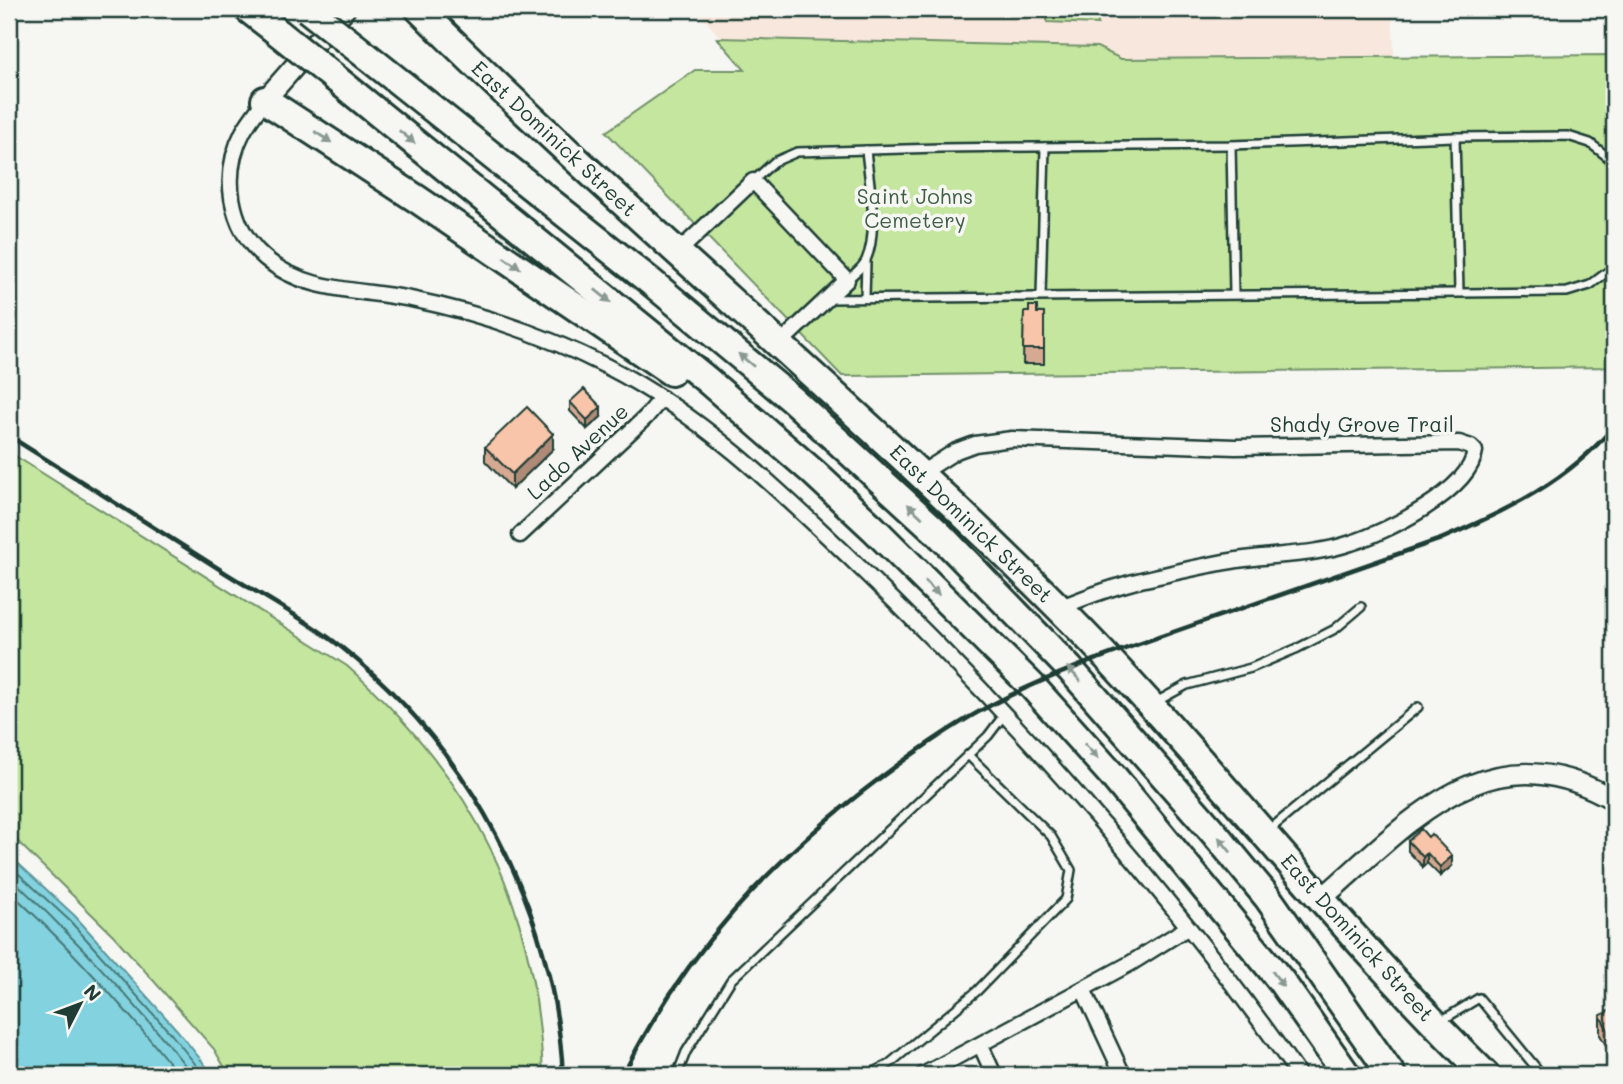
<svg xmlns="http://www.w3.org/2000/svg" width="1623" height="1084" viewBox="0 0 1623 1084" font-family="Mali,sans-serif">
  <rect width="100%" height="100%" fill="#f6f6f2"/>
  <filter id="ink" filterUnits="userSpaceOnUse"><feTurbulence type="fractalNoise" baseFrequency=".0143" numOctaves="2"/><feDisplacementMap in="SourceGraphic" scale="14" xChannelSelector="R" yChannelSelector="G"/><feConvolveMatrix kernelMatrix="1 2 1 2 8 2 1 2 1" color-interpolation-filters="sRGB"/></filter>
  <g filter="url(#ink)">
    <polygon fill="#f7e7dc" points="695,9 1392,9 1394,57 1121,59 1097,47 721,38"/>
    <g fill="#c4e69f" stroke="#72926a" stroke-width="2">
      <polygon points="1047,9 1097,9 1098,24 1047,22"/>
      <polygon points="717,38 1097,47 1121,59 1614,55 1614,367 842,376 606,132 695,70 745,70"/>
      <path d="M9,452L347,666C475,780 536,902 543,1075H229L214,1049L114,936L9,833Z"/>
    </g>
    <polygon fill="#83d2df" stroke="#5b969b" stroke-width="2" points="9,855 75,916 177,1030 213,1075 9,1075"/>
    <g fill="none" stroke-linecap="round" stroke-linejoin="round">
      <g stroke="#477978" stroke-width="2">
        <polyline points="9,865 70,921 172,1035 204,1075"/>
        <path d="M9,876C75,938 137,1004 193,1075"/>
        <path d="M9,891C70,947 127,1010 179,1075"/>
      </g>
      <defs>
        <g id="lane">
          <polyline points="1455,137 1459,291"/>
          <polyline points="1231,145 1234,294"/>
          <polyline points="753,181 774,162 797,152 940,148 1231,145 1455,137 1568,136 1590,143 1614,162"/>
          <path d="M847,280C853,274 863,268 866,260C879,232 869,181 866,150"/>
          <polyline points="1041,296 1045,147"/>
          <polyline points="865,298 866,262"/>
          <polyline points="828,299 1567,292 1590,285 1614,267"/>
          <polyline points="1154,703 1187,685 1251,668 1298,648 1335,629 1361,607"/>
          <polyline points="1269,830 1418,707"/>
          <polyline points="1439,1022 1479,998 1542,1075"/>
          <polyline points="677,1075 686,1052 731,980 988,736 1004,715"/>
          <polyline points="868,1075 888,1065 977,991 1066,899 1071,870 1051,836 968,755"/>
        </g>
        <g id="street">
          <path d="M265,100C258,110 249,121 243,132C221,174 229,227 265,258C305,293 362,289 411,299C480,313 545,335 608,367C700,414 775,486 849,557C1014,715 1168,889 1299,1075"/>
          <polyline points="677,253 753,181 847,280 778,345"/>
          <path d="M920,474L956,451L975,444L1012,439L1235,447L1459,443L1471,447L1475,451C1470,491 1386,532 1351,543C1316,555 1281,554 1245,559C1212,563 1178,572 1145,579C1115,586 1088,596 1059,608"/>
          <polyline points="520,535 646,417 662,398"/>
          <polyline points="1083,989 1123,1075"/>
          <polyline points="981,1046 994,1075"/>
          <polyline points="923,1075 1131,963 1187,928"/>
        </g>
        <g id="secondary">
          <polyline points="265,100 345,9"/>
          <path d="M1320,900C1409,823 1488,726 1614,800"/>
        </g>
        <g id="highway">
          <polyline points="248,9 275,30"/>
          <path d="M419,9C625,214 850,399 1056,605C1206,755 1334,927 1486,1075"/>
          <polyline points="354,46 651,282 793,400 940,535 1070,669 1215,834 1268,898 1392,1075"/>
          <polyline points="335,78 707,380 813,472 874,529 1032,686 1112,775 1281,981 1347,1075"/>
          <polyline points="265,100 417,199 671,372"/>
        </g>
      </defs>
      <use href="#lane" stroke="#1f3d34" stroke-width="12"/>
      <use href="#street" stroke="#1f3d34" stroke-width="19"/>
      <use href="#secondary" stroke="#1f3d34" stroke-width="24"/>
      <use href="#highway" stroke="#1f3d34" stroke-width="32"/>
      <use href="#lane" stroke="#f6f6f2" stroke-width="7"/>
      <use href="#street" stroke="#f6f6f2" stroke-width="14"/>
      <use href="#secondary" stroke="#f6f6f2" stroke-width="19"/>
      <use href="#highway" stroke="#f6f6f2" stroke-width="26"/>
      <g stroke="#1f3d34" stroke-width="4.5">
        <path d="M9,436C81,481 152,526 224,572C262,596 304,618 340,646C471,749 554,909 563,1075"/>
        <path d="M623,1075C685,952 770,861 880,778C916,751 954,724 995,703C1059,670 1128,648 1196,624C1278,596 1360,567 1441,539C1506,511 1569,481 1614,426"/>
      </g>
      <defs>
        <g id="highway-bridge">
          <polyline points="307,9 354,46"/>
          <polyline points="275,30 335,78"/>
        </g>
      </defs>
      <use href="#highway-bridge" stroke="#1f3d34" stroke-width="32" stroke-linecap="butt"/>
      <use href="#highway-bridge" stroke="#f6f6f2" stroke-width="26"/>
    </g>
    <g fill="#d6a992" stroke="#1f3d34" stroke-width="2">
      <polygon points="1024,312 1044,313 1044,364 1023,364"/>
      <polygon points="570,402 601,417 587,429 570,411"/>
      <polygon points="485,447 553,449 512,489 485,461"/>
      <polygon points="1408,841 1452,866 1440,876 1427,863 1423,867 1408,851"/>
      <polygon points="1614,1008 1614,1059 1600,1035 1600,1016"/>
    </g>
    <g fill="#ae8a77" stroke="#1f3d34" stroke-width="2">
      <polygon points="601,407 601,417 587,429 587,420"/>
      <polygon points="553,434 553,449 512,489 512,474"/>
      <polygon points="1427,853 1427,863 1423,867 1423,857"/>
      <polygon points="1452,856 1452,866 1440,876 1440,867"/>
    </g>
    <g fill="#f9c5aa" stroke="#1f3d34" stroke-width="2">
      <polygon points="1029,306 1037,306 1037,313 1044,313 1044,349 1023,349 1024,312 1029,312"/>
      <polygon points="584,389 601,407 587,420 570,402"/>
      <polygon points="527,407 553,434 512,474 485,447"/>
      <polygon points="1421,829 1428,837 1431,834 1452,856 1440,867 1427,853 1423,857 1408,841"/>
      <polygon points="1614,1008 1614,1040 1600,1016"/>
    </g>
    <defs><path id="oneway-solid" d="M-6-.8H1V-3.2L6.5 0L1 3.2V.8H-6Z" transform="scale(1.75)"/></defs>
    <g fill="#8a9a93">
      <use href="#oneway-solid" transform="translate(323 137) rotate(33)"/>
      <use href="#oneway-solid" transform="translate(407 137) rotate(39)"/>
      <use href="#oneway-solid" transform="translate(512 263) rotate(34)"/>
      <use href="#oneway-solid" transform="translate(603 296) rotate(39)"/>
      <use href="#oneway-solid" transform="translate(746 360) rotate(-140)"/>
      <use href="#oneway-solid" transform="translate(915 511) rotate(-137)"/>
      <use href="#oneway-solid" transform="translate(932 588) rotate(45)"/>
      <use href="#oneway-solid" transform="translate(1074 674) rotate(-133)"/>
      <use href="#oneway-solid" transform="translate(1091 751) rotate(48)"/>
      <use href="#oneway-solid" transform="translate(1225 845) rotate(-129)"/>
      <use href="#oneway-solid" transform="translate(1278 979) rotate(53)"/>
    </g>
  </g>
  <g text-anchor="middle" stroke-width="7" stroke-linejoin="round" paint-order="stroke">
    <g font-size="21" fill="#1f3d34" stroke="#f6f6f2">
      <text transform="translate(554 139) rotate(43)" y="7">East Dominick Street</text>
      <text x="1362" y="432">Shady Grove Trail</text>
      <text transform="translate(578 452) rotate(-43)" y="7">Lado Avenue</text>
      <text transform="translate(971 524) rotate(44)" y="7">East Dominick Street</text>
      <text transform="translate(1357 938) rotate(48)" y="7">East Dominick Street</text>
    </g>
    <g font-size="21" fill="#405f49" stroke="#f6f6f2">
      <text x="915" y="204">Saint Johns<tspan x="915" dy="24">Cemetery</tspan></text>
    </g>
  </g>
  <rect width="1623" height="1084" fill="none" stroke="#f6f6f2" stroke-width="35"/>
  <rect x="18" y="18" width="1588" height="1049" fill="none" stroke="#1f3d34" stroke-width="2.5" filter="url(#ink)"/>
  <g transform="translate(80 1004) rotate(48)" stroke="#f6f6f2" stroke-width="5" paint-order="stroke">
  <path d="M0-5L12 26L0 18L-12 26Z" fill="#1f3d34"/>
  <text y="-10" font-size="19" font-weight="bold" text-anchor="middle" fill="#1f3d34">N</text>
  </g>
</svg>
